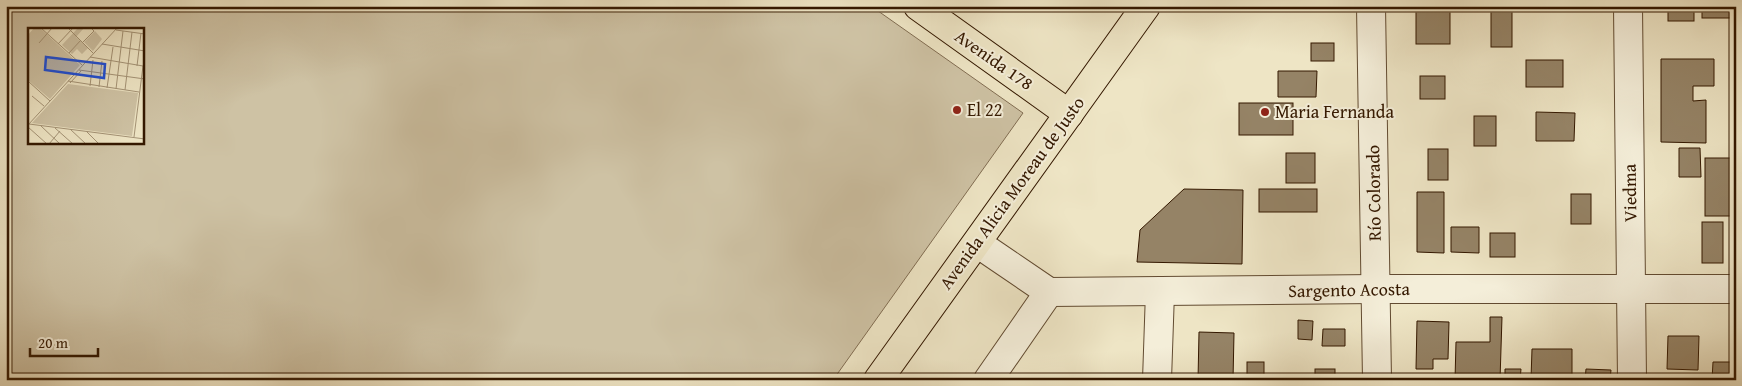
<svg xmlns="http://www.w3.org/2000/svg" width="1742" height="386" viewBox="0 0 1742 386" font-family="'Gentium Book Plus',serif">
  <rect width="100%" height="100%" fill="#eee5c5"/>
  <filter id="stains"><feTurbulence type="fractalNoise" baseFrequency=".004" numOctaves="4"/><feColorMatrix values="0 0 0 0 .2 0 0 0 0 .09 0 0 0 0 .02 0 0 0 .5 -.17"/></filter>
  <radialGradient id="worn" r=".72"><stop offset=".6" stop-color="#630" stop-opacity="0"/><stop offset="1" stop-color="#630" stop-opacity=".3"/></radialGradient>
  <path fill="#cec2a4" stroke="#816d52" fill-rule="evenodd" d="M6,6H871L1023,113L833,380H6ZM29,29H142V142H29Z"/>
  <g fill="#958366" stroke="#341800">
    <rect x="1668" y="6" width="26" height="15"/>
    <rect x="1702" y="6" width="34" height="12"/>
    <rect x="1416" y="9" width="34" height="35"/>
    <rect x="1491" y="11" width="21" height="36"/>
    <rect x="1311" y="43" width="23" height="18"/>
    <polygon points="1661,59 1714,59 1714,86 1693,86 1693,101 1706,100 1706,143 1661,142"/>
    <rect x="1526" y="60" width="37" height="27"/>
    <polygon points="1278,71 1317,71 1316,97 1278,97"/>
    <rect x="1420" y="76" width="25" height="23"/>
    <rect x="1239" y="103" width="54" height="32"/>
    <polygon points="1536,112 1575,113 1574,141 1536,141"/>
    <rect x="1474" y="116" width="22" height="30"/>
    <polygon points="1679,148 1700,148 1701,177 1679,177"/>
    <rect x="1428" y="149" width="20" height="31"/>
    <rect x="1286" y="153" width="29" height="30"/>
    <rect x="1705" y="158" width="31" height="58"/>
    <polygon points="1184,189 1243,190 1242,264 1137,262 1140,230"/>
    <rect x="1259" y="189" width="58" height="23"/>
    <polygon points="1417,192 1444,192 1444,253 1417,252"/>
    <rect x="1571" y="194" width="20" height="30"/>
    <rect x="1702" y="222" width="21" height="41"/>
    <polygon points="1451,227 1479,227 1479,253 1451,252"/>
    <rect x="1490" y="233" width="25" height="24"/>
    <polygon points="1490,317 1502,317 1500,380 1455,380 1456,342 1490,342"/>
    <polygon points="1298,320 1313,321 1312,340 1298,339"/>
    <polygon points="1417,321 1449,322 1448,359 1433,359 1433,369 1416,369"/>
    <polygon points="1323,329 1345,329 1345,346 1322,346"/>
    <polygon points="1199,332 1234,333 1233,380 1198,380"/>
    <polygon points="1668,336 1699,336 1698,370 1667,369"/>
    <polygon points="1532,349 1572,349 1572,380 1531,379"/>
    <rect x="1247" y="362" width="17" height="18"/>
    <polygon points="1713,362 1736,362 1736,380 1712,380"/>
    <rect x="1315" y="369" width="20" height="11"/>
    <polygon points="1505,369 1521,369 1520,380 1505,380"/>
    <polygon points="1586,369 1611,370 1610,380 1585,380"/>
  </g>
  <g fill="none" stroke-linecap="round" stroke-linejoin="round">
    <defs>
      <g id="minor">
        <polyline points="1371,6 1377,380"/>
        <polyline points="1628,6 1632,380"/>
        <polyline points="977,243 1049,292 1376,289 1736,289"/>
        <polyline points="988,380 1049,292"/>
        <polyline points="1157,380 1160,292"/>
      </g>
      <g id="major">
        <polyline points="918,6 1069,114"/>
        <polyline points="878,380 1146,6"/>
      </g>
    </defs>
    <use href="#minor" stroke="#624b31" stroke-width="30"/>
    <use href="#major" stroke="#341800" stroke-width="30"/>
    <use href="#minor" stroke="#f4eed9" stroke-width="28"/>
    <use href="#major" stroke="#eee5c5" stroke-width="28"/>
  </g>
  <g fill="#8f2418" stroke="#f4eed9" stroke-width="2">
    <circle cx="957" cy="110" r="5"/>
    <circle cx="1265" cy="112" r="5"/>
  </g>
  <g text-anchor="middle" stroke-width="4" stroke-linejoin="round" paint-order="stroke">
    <g font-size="18" fill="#341800" stroke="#f4eed9">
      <text transform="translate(994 60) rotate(35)" y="6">Avenida 178</text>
      <text transform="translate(1012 193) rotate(-54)" y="6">Avenida Alicia Moreau de Justo</text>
      <text transform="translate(1374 193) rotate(-91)" y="6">Río Colorado</text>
      <text transform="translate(1630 193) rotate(-91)" y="6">Viedma</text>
      <text transform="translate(1349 290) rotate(-1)" y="6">Sargento Acosta</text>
    </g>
    <g font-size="18" fill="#341800" stroke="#f4eed9" text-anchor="start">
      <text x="967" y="116">El 22</text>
      <text x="1275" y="118">Maria Fernanda</text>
    </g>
  </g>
  <g transform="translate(28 28)">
    <rect width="116" height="116" fill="#eee5c5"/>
    <path d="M6,0H12L52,37L22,71L0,52V7ZM50,0H56L48,9L60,20L54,26L49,21L44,26L34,17ZM67,3L74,11L65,23L56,14ZM40,56L110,65L104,108L4,95Z" fill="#cec2a4"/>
    <path fill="none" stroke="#a49376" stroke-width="1" d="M13,0L54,37M40,0L65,25M88,2L117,6M55,14L66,3L63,0M11,15L24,0M30,16L45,0M74,16L117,23M41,25L53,12M62,29L115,38M109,38L113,5M51,42L117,51M0,53L22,73M40,53L111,64M42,55L53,43M62,58L65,32M71,59L74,33M79,60L85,19M88,61L95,3M97,62L104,4M4,68L16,78M1,96L117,111M0,97L89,0M13,98L32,116M0,99L19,116M27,100L45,116M42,101L58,116M58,103L71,116M106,109L115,38M21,116L32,103"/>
    <path fill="#1d4ed8" fill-opacity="0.15" stroke="#1d4ed8" stroke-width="2.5" d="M18,29L77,36L76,50L17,42Z"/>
    <rect width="116" height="116" fill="none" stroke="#341800" stroke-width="2.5"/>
  </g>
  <rect width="1742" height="386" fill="none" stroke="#eee5c5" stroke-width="25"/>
  <rect x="8" y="8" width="1727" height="371" fill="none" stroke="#341800" stroke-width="2.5"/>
  <rect x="12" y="12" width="1717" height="361" fill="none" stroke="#341800"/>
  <path d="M30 348v8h68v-8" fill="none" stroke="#341800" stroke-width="2.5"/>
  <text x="38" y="348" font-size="15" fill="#341800" stroke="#f4eed9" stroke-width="4" paint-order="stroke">20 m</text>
  <rect width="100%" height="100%" filter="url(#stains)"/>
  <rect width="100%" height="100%" fill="url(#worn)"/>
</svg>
